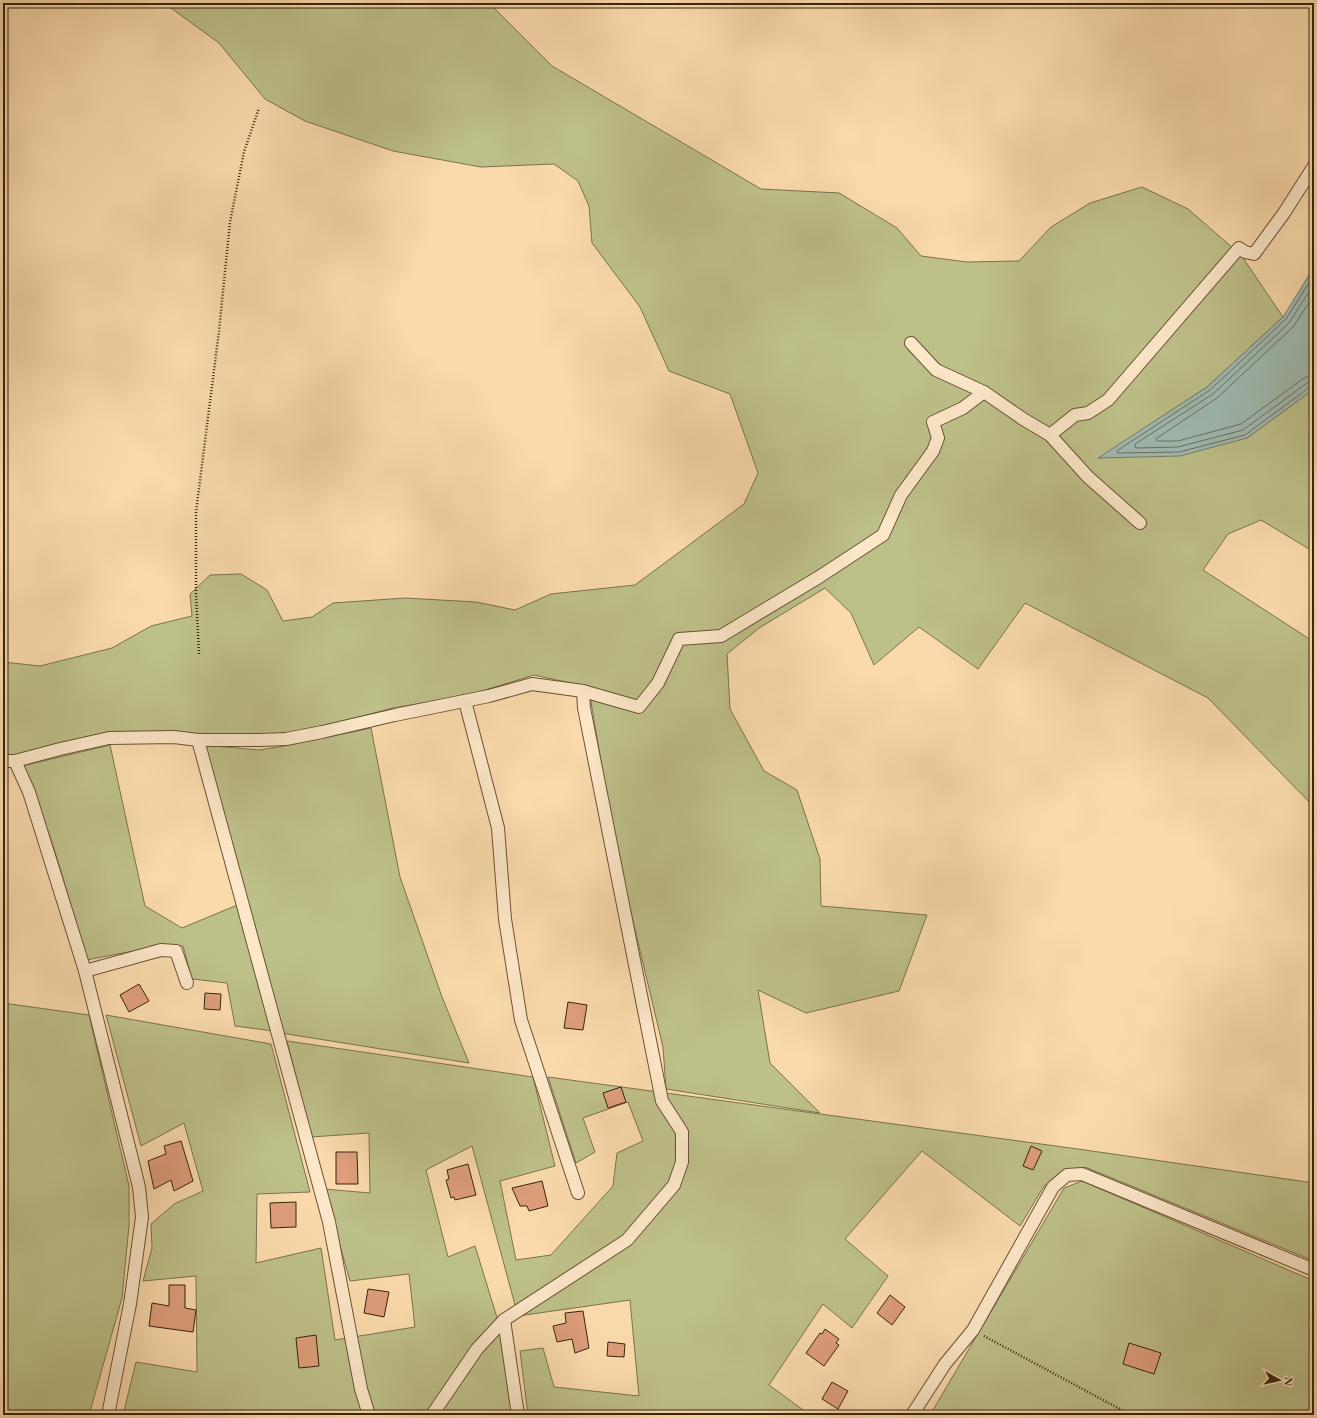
<svg xmlns="http://www.w3.org/2000/svg" width="1317" height="1418" viewBox="0 0 1317 1418" font-family="'EB Garamond',serif">
  <rect width="100%" height="100%" fill="#fadaab"/>
  <filter id="stains"><feTurbulence type="fractalNoise" baseFrequency=".005" numOctaves="4"/><feColorMatrix values="0 0 0 0 .2 0 0 0 0 .09 0 0 0 0 .02 0 0 0 .5 -.17"/></filter>
  <radialGradient id="worn" r=".72"><stop offset=".6" stop-color="#630" stop-opacity="0"/><stop offset="1" stop-color="#630" stop-opacity=".3"/></radialGradient>
  <g fill="#bec089" stroke="#7b724d">
    <polygon points="164,3 489,3 552,66 761,189 839,193 897,228 921,256 967,262 1019,261 1051,227 1090,203 1142,187 1188,209 1241,255 1283,317 1207,387 1099,458 1247,438 1314,389 1314,552 1261,520 1228,534 1203,570 1314,642 1314,807 1208,698 1025,603 978,669 919,627 874,665 851,613 825,588 759,628 727,654 730,709 764,771 797,790 820,859 821,906 927,915 899,991 806,1013 758,990 770,1063 820,1113 666,1089 663,1047 616,850 591,702 584,686 534,675 469,695 393,708 321,727 287,734 112,733 18,755 3,756 3,662 40,666 112,648 151,626 192,616 190,594 210,575 241,574 267,590 283,621 312,617 333,603 405,598 476,602 515,610 551,594 635,585 744,504 758,473 730,394 669,371 640,307 592,243 589,206 578,181 554,164 481,167 393,151 305,121 265,99 219,43"/>
    <path d="M371,728L400,877L442,997L469,1063L281,1033V1032L235,1026L227,983L192,979L183,946L155,947L86,960C68,895 51,828 22,766L110,745L145,906L182,928L247,901L204,745L259,750L290,745Z"/>
    <polygon points="3,1003 89,1015 129,1186 129,1226 122,1298 89,1415 3,1415"/>
    <polygon points="106,1015 271,1044 310,1192 257,1194 256,1263 321,1248 335,1340 415,1327 409,1274 350,1281 324,1189 370,1193 369,1133 311,1137 287,1041 533,1077 555,1166 500,1181 516,1260 551,1255 613,1186 617,1153 643,1141 628,1102 583,1118 595,1152 576,1163 548,1077 1085,1150 1314,1183 1314,1261 1085,1167 1044,1186 1020,1226 922,1151 845,1239 888,1276 852,1328 823,1304 769,1385 810,1415 528,1415 520,1351 543,1348 554,1387 639,1396 630,1300 518,1316 472,1146 426,1170 448,1257 475,1246 503,1337 513,1415 123,1415 136,1362 197,1372 196,1276 143,1281 152,1248 151,1224 174,1204 203,1191 184,1123 141,1146"/>
    <polygon points="1082,1181 1314,1281 1314,1415 930,1415 1064,1188"/>
  </g>
  <polygon fill="#9fb9b0" stroke="#767d70" points="1314,267 1314,389 1247,438 1180,456 1098,458 1207,387 1283,317"/>
  <g fill="none" stroke-linecap="round" stroke-linejoin="round">
    <g stroke="#6c6e60" stroke-width="1">
      <polyline points="1314,275 1286,319 1210,390 1118,450 1117,452 1119,453 1179,452 1245,435 1310,387 1314,386"/>
      <polyline points="1314,284 1289,323 1213,394 1135,444 1135,447 1137,448 1178,447 1243,430 1307,383 1314,381"/>
      <polyline points="1314,295 1293,327 1217,398 1157,438 1156,440 1157,441 1178,441 1241,424 1304,378 1314,375"/>
    </g>
  </g>
  <g fill="#de9e7b" stroke="#382311">
    <polygon points="139,984 149,1001 129,1012 120,995"/>
    <polygon points="205,993 221,994 220,1010 204,1009"/>
    <polygon points="568,1002 587,1005 583,1030 564,1028"/>
    <polygon points="621,1087 626,1102 608,1108 603,1093"/>
    <polygon points="181,1141 193,1181 174,1191 171,1180 154,1189 148,1161 166,1154 164,1146"/>
    <polygon points="1031,1146 1042,1151 1033,1170 1023,1166"/>
    <polygon points="336,1152 357,1152 358,1184 336,1184"/>
    <polygon points="468,1164 476,1195 455,1200 454,1197 451,1198 446,1180 449,1179 447,1170"/>
    <polygon points="542,1181 548,1206 529,1211 527,1206 520,1206 512,1188"/>
    <polygon points="296,1202 296,1227 271,1228 270,1203"/>
    <polygon points="169,1285 185,1285 185,1308 196,1310 193,1332 149,1326 152,1303 169,1306"/>
    <polygon points="368,1289 389,1292 384,1317 364,1313"/>
    <polygon points="890,1295 905,1307 892,1325 877,1313"/>
    <polygon points="583,1311 589,1348 575,1353 572,1339 557,1342 553,1326 566,1323 565,1313"/>
    <polygon points="825,1329 839,1339 836,1343 839,1345 824,1366 806,1353 820,1333 822,1334"/>
    <polygon points="316,1335 319,1366 299,1368 296,1338"/>
    <polygon points="608,1342 625,1344 624,1357 607,1356"/>
    <polygon points="1129,1343 1161,1353 1154,1374 1123,1364"/>
    <polygon points="832,1382 848,1391 838,1409 822,1399"/>
  </g>
  <g fill="none" stroke-linecap="round" stroke-linejoin="round">
    <defs>
      <g id="minor">
        <polyline points="911,343 936,370 984,392 1023,419 1050,435 1075,415 1088,413 1108,400 1239,248 1245,252 1254,254 1284,213 1314,166"/>
        <polyline points="1050,435 1088,477 1140,523"/>
        <polyline points="465,701 498,828 505,919 521,1020 578,1193"/>
        <polyline points="198,740 329,1222 361,1389 369,1415"/>
        <polyline points="3,761 15,761 60,749 109,738 174,737 198,740 260,740 286,739 322,732 395,715 489,696 532,684 583,691 639,707 658,683 679,639 721,636 819,577 883,535 901,495 933,451 938,438 933,422 963,408 984,392"/>
        <polyline points="15,761 29,792 85,971 139,1187 142,1217 130,1304 108,1415"/>
        <polyline points="85,971 161,950 176,951 187,983"/>
        <polyline points="504,1320 518,1415"/>
        <polyline points="432,1415 477,1349 504,1320 627,1240 674,1185 682,1162 682,1132 662,1101 584,708 583,691"/>
        <polyline points="912,1415 945,1364 973,1330 1053,1187 1067,1175 1082,1174 1314,1270"/>
      </g>
    </defs>
    <use href="#minor" stroke="#685138" stroke-width="14"/>
    <g stroke="#382311" stroke-width="2.5" stroke-dasharray="1 2" stroke-linecap="butt">
      <polyline points="199,654 196,594 196,512 219,331 230,222 244,152 259,108"/>
      <polyline points="984,1336 1131,1415"/>
    </g>
    <use href="#minor" stroke="#fce7c8" stroke-width="12"/>
  </g>
  <rect width="1317" height="1418" fill="none" stroke="#fadaab" stroke-width="16"/>
  <rect x="4" y="4" width="1309" height="1410" fill="none" stroke="#382311" stroke-width="2"/>
  <rect x="8" y="8" width="1301" height="1402" fill="none" stroke="#382311"/>
  <g transform="translate(1279 1380) rotate(98)" stroke="#fce7c8" stroke-width="3" paint-order="stroke">
  <path d="M0-3L7 15L0 10L-7 15Z" fill="#382311"/>
  <text y="-6" font-size="11" font-weight="bold" text-anchor="middle" fill="#382311">N</text>
  </g>
  <rect width="100%" height="100%" filter="url(#stains)"/>
  <rect width="100%" height="100%" fill="url(#worn)"/>
</svg>
